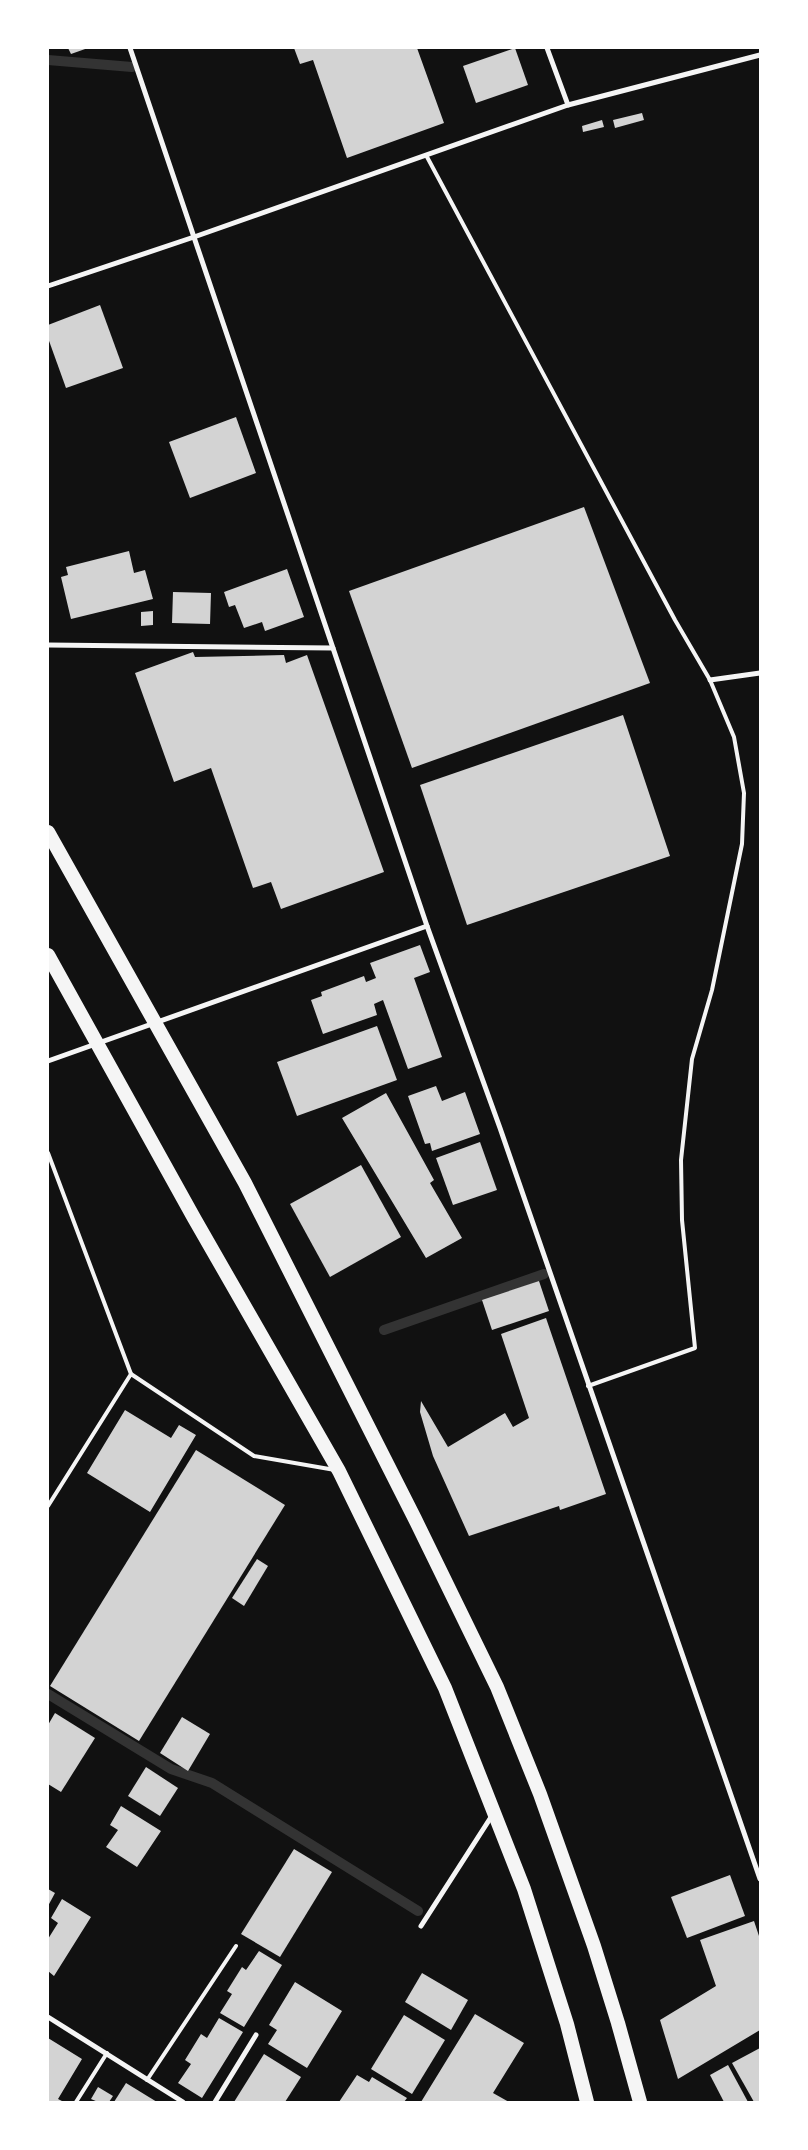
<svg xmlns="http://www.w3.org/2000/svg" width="808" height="2150" viewBox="0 0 808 2150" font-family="'PT Sans Narrow',sans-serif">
  <rect width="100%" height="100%" fill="#111"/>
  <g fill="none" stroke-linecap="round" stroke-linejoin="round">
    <g stroke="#333" stroke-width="10">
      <polyline points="48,60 132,67"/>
      <polyline points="384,1330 544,1274"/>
      <polyline points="48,1694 171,1769 212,1783 418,1911"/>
    </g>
  </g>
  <g fill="#d3d3d3">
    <polygon points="68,48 88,48 71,54"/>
    <polygon points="294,48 417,48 444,123 347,158 313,60 300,64"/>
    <polygon points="515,48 528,85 476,103 463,66"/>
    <polygon points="642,113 644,120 615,128 613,120"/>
    <polygon points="602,120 604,127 583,132 582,126"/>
    <polygon points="100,305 123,368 66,388 48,338 48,325"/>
    <polygon points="236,417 256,473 190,498 169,442"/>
    <polygon points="584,507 650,683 412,768 349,591"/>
    <polygon points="129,551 134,573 145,570 153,599 71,619 61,577 68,575 66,567"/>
    <polygon points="287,569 304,617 265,631 262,622 244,628 235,605 229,607 224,592"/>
    <polygon points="173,592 211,593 210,624 172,623"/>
    <polygon points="153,611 153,625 141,626 141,612"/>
    <polygon points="193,652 195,657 284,655 286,663 307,655 384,872 281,909 271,882 253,888 211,768 174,782 135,673"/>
    <polygon points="623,715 670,856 467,925 420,785"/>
    <polygon points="420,945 430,972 414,978 442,1057 408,1069 383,1000 374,1004 377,1015 323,1034 311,1000 322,996 321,992 364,976 366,982 376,978 370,963"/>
    <polygon points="377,1026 397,1080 297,1116 277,1062"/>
    <polygon points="436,1086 442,1101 465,1092 480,1134 432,1151 430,1143 425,1144 408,1096"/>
    <polygon points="386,1093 434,1180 430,1183 462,1238 426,1258 342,1118"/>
    <polygon points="480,1142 497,1190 453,1205 436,1158"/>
    <polygon points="361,1165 401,1237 330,1277 290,1204"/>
    <polygon points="539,1281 549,1311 492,1330 482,1300"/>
    <polygon points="546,1318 606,1494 560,1510 559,1506 469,1536 433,1456 420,1412 421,1401 448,1447 505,1413 513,1427 529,1418 501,1334"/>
    <polygon points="125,1410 171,1438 179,1425 196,1435 150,1512 87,1473"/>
    <polygon points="196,1450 285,1505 139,1741 50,1686"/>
    <polygon points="257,1559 268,1566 244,1606 232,1598"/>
    <polygon points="55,1713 95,1738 61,1792 48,1784 48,1725"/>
    <polygon points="182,1717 210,1734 188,1771 160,1753"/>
    <polygon points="146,1767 178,1788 160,1816 128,1796"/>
    <polygon points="121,1806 161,1831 137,1867 106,1847 118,1830 110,1825"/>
    <polygon points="294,1849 332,1872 280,1957 241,1934"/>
    <polygon points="730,1875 745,1916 687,1938 671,1897"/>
    <polygon points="48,1889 55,1893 48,1906"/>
    <polygon points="62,1899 91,1917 54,1976 48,1971 48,1939 58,1923 51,1918"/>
    <polygon points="754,1921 760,1939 760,2030 678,2079 660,2020 716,1986 700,1940"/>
    <polygon points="259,1951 282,1965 244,2027 220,2013 232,1994 227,1991 242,1967 246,1970"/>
    <polygon points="422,1973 468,2000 451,2030 405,2002"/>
    <polygon points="295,1982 342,2011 307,2068 268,2044 277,2030 269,2025"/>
    <polygon points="475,2014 524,2043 493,2093 509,2102 421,2102"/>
    <polygon points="404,2015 445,2040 412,2094 371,2069"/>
    <polygon points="219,2018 243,2032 202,2098 178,2083 191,2064 185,2060 201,2034 207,2038"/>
    <polygon points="48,2038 82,2059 58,2099 64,2102 48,2102"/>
    <polygon points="760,2048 760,2102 754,2102 732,2063"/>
    <polygon points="264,2054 301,2077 285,2102 234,2102"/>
    <polygon points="728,2065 748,2102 724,2102 710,2075"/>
    <polygon points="357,2075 369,2082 372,2077 407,2098 404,2102 339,2102"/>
    <polygon points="126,2083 157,2102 114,2102"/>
    <polygon points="98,2087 113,2096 109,2102 98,2102 91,2099"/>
  </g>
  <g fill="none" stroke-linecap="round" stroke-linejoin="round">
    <g stroke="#f5f5f5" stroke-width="4">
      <polyline points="426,155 675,620 710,680 734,737 744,793 742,844 712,990 692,1059 681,1160 682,1220 695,1348 588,1386"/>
      <polyline points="48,1153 131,1374"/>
      <polyline points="48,1506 131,1374 254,1456 335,1470"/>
      <polyline points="147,2080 236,1946"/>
      <polyline points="76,2102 107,2053"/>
    </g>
    <g stroke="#f5f5f5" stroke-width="5">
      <polyline points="130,48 427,926 500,1128 760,1879"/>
      <polyline points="547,48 568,105"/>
      <polyline points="48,286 194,237 568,105 760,55"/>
      <polyline points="48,645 333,648"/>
      <polyline points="710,680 760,673"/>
      <polyline points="48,1061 427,926"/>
      <polyline points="421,1926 493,1814"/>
      <polyline points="48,2017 183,2102"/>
      <polyline points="215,2102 256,2035"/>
    </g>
    <g stroke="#f5f5f5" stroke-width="14">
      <polyline points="48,832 245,1183 415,1519 497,1687 540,1794 594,1946 618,2023 640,2102"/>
      <polyline points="48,955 194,1218 339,1471 445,1688 524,1889 567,2024 587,2102"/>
    </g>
  </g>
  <rect width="808" height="2150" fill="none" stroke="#ffffff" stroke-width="98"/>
</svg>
